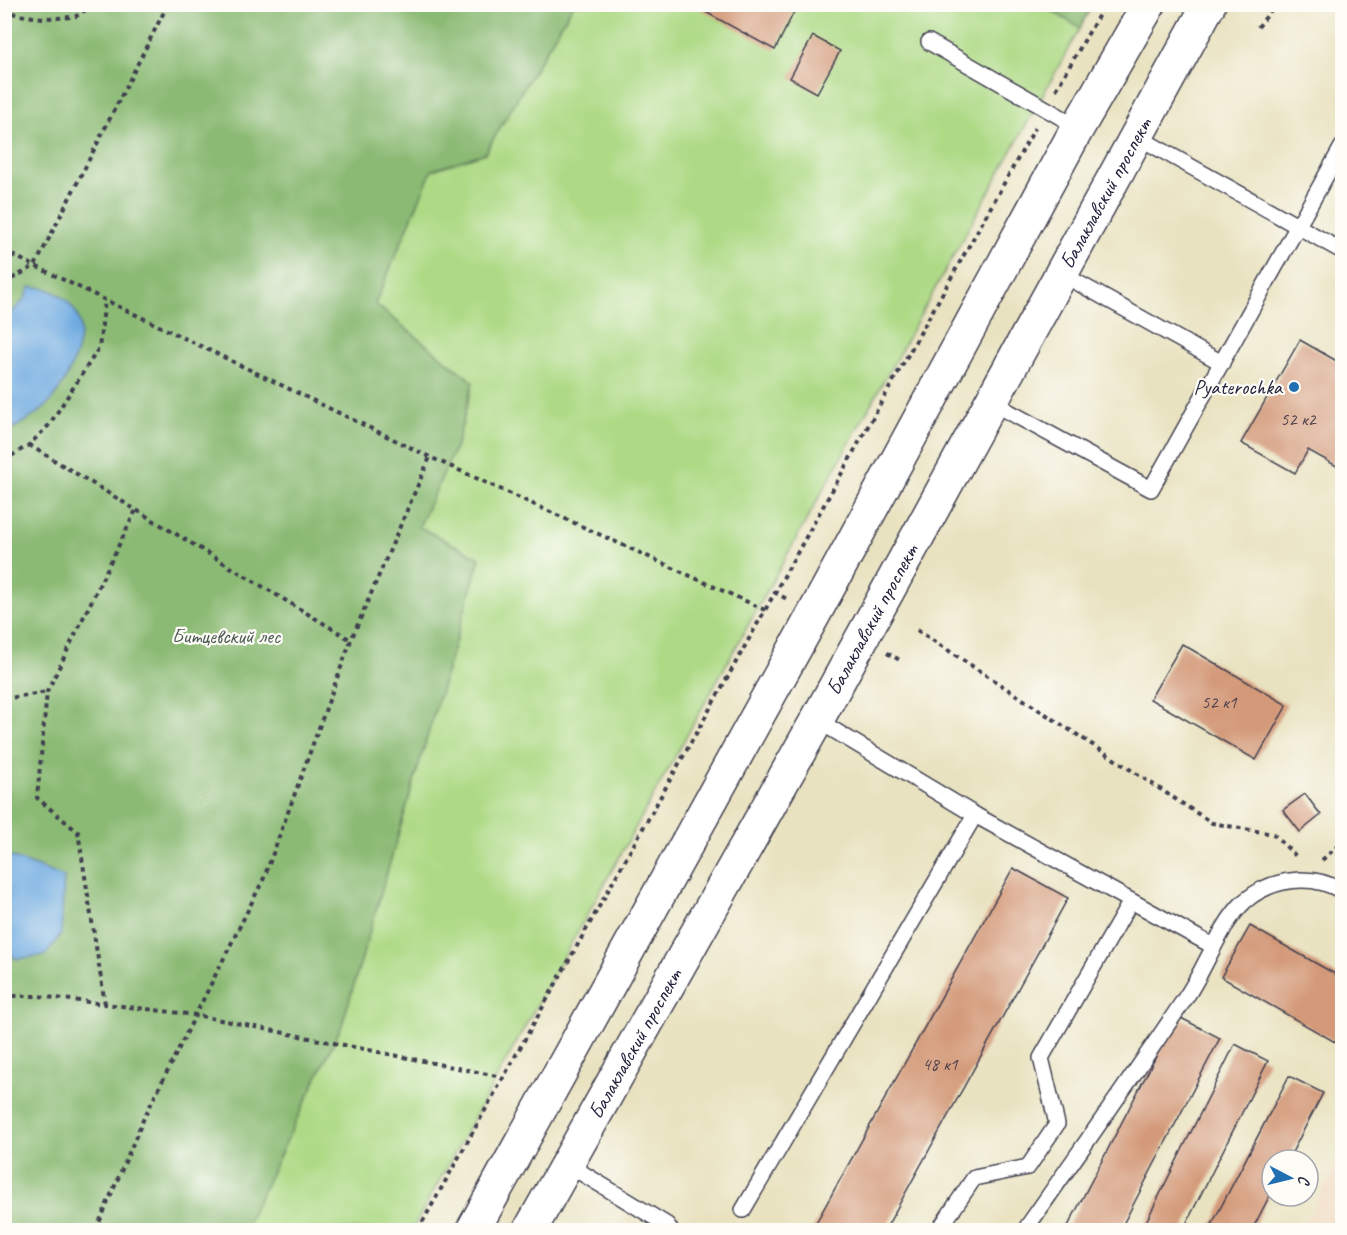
<svg xmlns="http://www.w3.org/2000/svg" width="1347" height="1235" viewBox="0 0 1347 1235" font-family="Caveat,sans-serif">
  <rect width="100%" height="100%" fill="#fdfcf7"/>
  <filter id="ink" filterUnits="userSpaceOnUse"><feTurbulence type="fractalNoise" baseFrequency=".0167" numOctaves="2"/><feDisplacementMap in="SourceGraphic" scale="12" xChannelSelector="R" yChannelSelector="G"/><feConvolveMatrix kernelMatrix="1 2 1 2 8 2 1 2 1" color-interpolation-filters="sRGB"/></filter>
  <filter id="wash" filterUnits="userSpaceOnUse"><feTurbulence type="fractalNoise" baseFrequency=".008" numOctaves="4" result="noise"/><feDisplacementMap in="SourceGraphic" scale="24" xChannelSelector="R" yChannelSelector="G"/><feGaussianBlur stdDeviation="1.35" result="paint"/><feColorMatrix in="noise" values="0 0 0 0 0 0 0 0 0 0 0 0 0 0 0 0 0 1.4 0 .05"/><feComposite in="paint" operator="in"/></filter>
  <g filter="url(#wash)">
    <rect width="100%" height="100%" fill="#e9e2c0"/>
    <polygon fill="#efd6bb" points="1342,1153 1342,1230 1302,1230"/>
    <polygon fill="#aeda86" stroke="#687e60" stroke-width="1.5" points="573,5 1042,5 1080,28 412,1230 244,1230 342,1025 480,558 419,527 457,444 473,382 375,304 432,170 485,153"/>
    <g fill="#8aba73" stroke="#566e57" stroke-width="1.5">
      <polygon points="5,5 573,5 485,153 432,170 375,304 473,382 457,444 419,527 480,558 342,1025 244,1230 5,1230 5,950 17,959 5,861 5,433 30,287 24,300 5,319"/>
      <polygon points="1042,5 1092,5 1080,28"/>
    </g>
    <g fill="#70abe1" stroke="#49668e" stroke-width="1.5">
      <path d="M30,287C56,286 83,307 80,335C78,355 66,382 53,398C42,413 21,424 5,433V319L24,300Z"/>
      <polygon points="9,856 64,877 61,934 46,955 17,959 5,950 5,861"/>
    </g>
    <g id="blocks">
      <g fill="#d39978">
        <polygon points="691,4 798,4 775,50"/>
        <polygon points="813,36 840,51 817,93 790,78"/>
        <polygon points="1300,340 1342,364 1342,388 1339,394 1342,396 1342,469 1308,450 1295,473 1241,443"/>
        <polygon points="1182,644 1287,705 1256,760 1150,699"/>
        <polygon points="1305,794 1321,815 1300,832 1283,810"/>
        <polygon points="1013,868 1068,898 885,1230 812,1230"/>
        <polygon points="1250,926 1342,978 1342,1046 1221,977"/>
        <polygon points="1177,1016 1220,1038 1120,1230 1066,1230"/>
        <polygon points="1235,1044 1268,1061 1183,1230 1142,1230"/>
        <polygon points="1289,1076 1323,1093 1288,1160 1272,1160 1272,1191 1252,1230 1209,1230"/>
      </g>
    </g>
  </g>
  <g filter="url(#ink)">
    <use href="#blocks" fill-opacity="0" stroke="#403f4f" stroke-width="1.5"/>
    <g fill="none" stroke-linecap="round" stroke-linejoin="round">
      <defs>
        <g id="service">
          <polyline points="929,42 1078,127"/>
          <polyline points="1138,137 1342,251"/>
          <polyline points="1062,274 1222,363"/>
          <polyline points="991,402 1151,489 1342,147"/>
          <polyline points="817,720 975,815 1213,946"/>
          <polyline points="567,1164 667,1225 670,1230"/>
          <polyline points="743,1210 975,815"/>
          <polyline points="939,1230 974,1178 1028,1167 1057,1124 1041,1058 1131,901"/>
          <path d="M1025,1230C1079,1152 1135,1074 1188,994C1206,967 1221,923 1245,901C1272,878 1312,873 1342,891"/>
        </g>
        <g id="secondary">
          <polyline points="473,1230 814,614 1078,127 1149,4"/>
          <path id="s1" d="M530,1230L817,720L1209,4"/>
        </g>
      </defs>
      <use href="#service" stroke="#403f4f" stroke-width="18"/>
      <use href="#secondary" stroke="#403f4f" stroke-width="36"/>
      <g stroke="#403f4f" stroke-width="4" stroke-dasharray="4.5 4.5" stroke-linecap="butt">
        <path d="M4,9C14,18 62,20 76,16C81,14 87,8 92,4"/>
        <polyline points="1258,27 1276,4"/>
        <polyline points="1056,90 1105,4"/>
        <polyline points="4,251 430,457 765,610"/>
        <polyline points="4,283 35,266 168,4"/>
        <polyline points="29,445 351,640"/>
        <polyline points="4,451 11,456 29,445 49,425 99,348 105,300"/>
        <polyline points="774,592 787,599"/>
        <polyline points="917,630 1212,823 1273,834 1298,858"/>
        <polyline points="887,653 900,660"/>
        <polyline points="4,699 47,692"/>
        <polyline points="1322,860 1342,842"/>
        <polyline points="4,996 39,996 196,1015 497,1076"/>
        <polyline points="105,1004 78,832 37,798 47,692 136,510"/>
        <polyline points="96,1230 143,1120 264,878 351,640 430,457"/>
        <polyline points="418,1230 1035,128"/>
      </g>
      <use href="#service" stroke="#fff" stroke-width="15"/>
      <use href="#secondary" stroke="#fff" stroke-width="33"/>
    </g>
  </g>
  <circle fill="#1f6fb2" stroke="#fdfcf7" stroke-width="2" cx="1294" cy="387" r="6"/>
  <g text-anchor="middle" stroke-width="4.5" stroke-linejoin="round" paint-order="stroke">
    <g font-size="18" fill="#4e404a">
      <text x="1298" y="425">52 к2</text>
      <text x="1219" y="708">52 к1</text>
      <text x="940" y="1070">48 к1</text>
    </g>
    <g font-size="21" fill="#22223b" stroke="#fdfcf7">
      <text dy="7" stroke="none"><textPath href="#s1" startOffset="1186">Балаклавский проспект</textPath></text>
      <text dy="7" stroke="none"><textPath href="#s1" startOffset="700">Балаклавский проспект</textPath></text>
      <text dy="7" stroke="none"><textPath href="#s1" startOffset="214">Балаклавский проспект</textPath></text>
    </g>
    <g font-size="21" fill="#22223b" stroke="#fdfcf7" text-anchor="end">
      <text x="1282" y="394">Pyaterochka</text>
    </g>
    <g font-size="21" fill="#4c5952" stroke="#fdfcf7">
      <text x="226" y="643">Битцевский лес</text>
    </g>
  </g>
  <rect width="1347" height="1235" fill="none" stroke="#fdfcf7" stroke-width="24"/>
  <g transform="translate(1290 1178) rotate(97)"><circle r="28" fill="#fdfcf7" stroke="#a5a5ac" stroke-width="1.5"/>
  <path d="M0-4.5L10 22L0 15L-10 22Z" fill="#1f6fb2"/>
  <text y="-9" font-size="16" font-weight="bold" text-anchor="middle" fill="#22223b">С</text>
  </g>
</svg>
